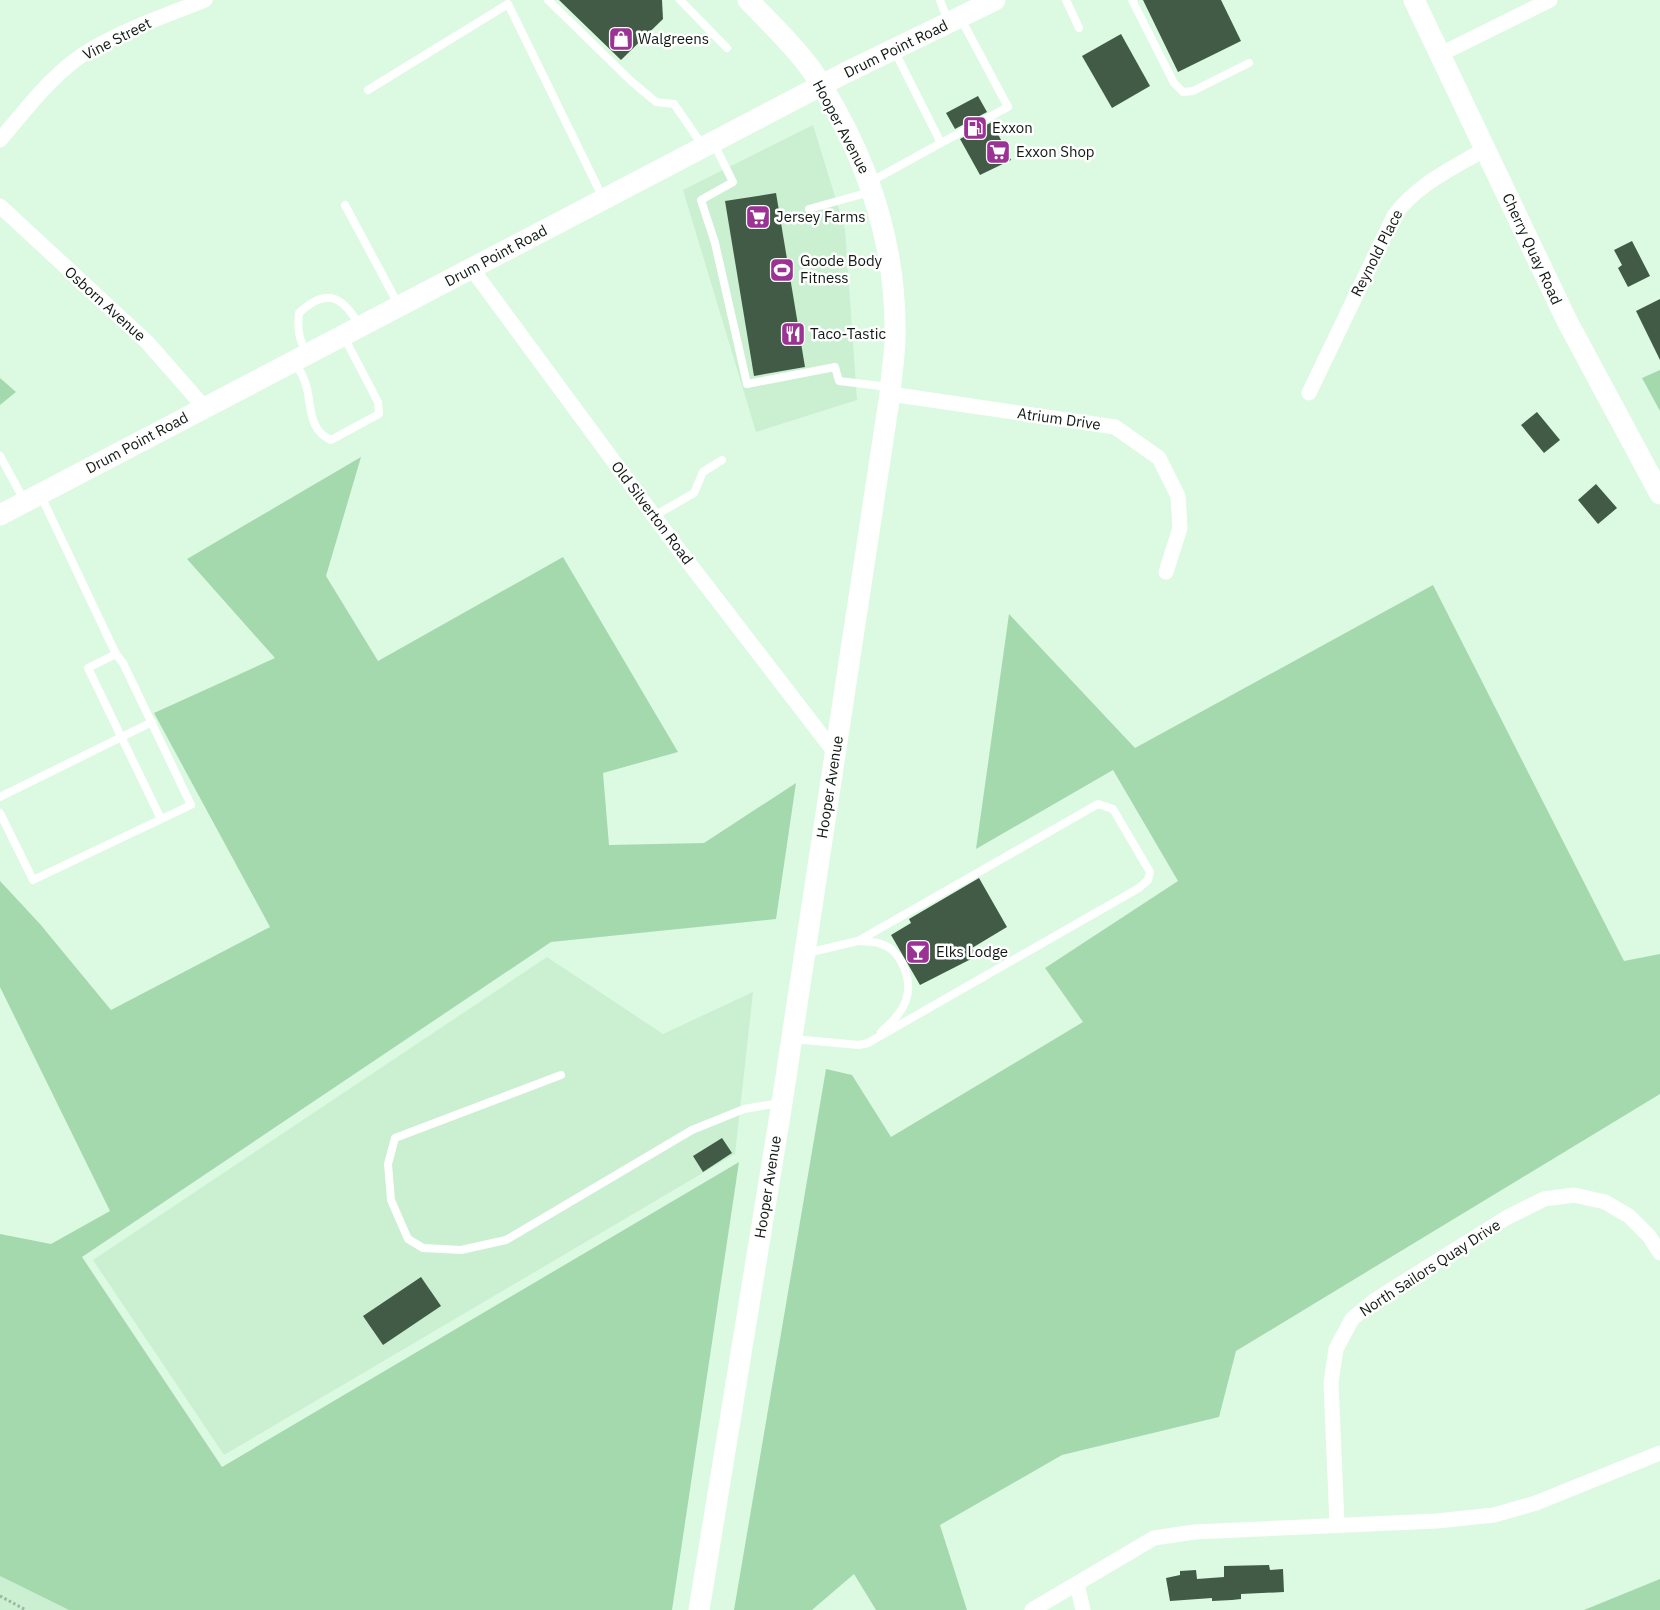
<svg xmlns="http://www.w3.org/2000/svg" width="1660" height="1610" viewBox="0 0 1660 1610" font-family="'IBM Plex Sans',sans-serif">
  <rect width="100%" height="100%" fill="#dcfae1"/>
  <g fill="#cbefd1">
    <polygon points="813,125 845,229 857,400 756,432 683,190"/>
    <polygon points="547,957 663,1034 753,992 735,1154 224,1455 93,1260"/>
    <polygon points="0,1576 69,1610 0,1610"/>
  </g>
  <g fill="#a4d9ae">
    <polygon points="1660,370 1660,411 1642,378"/>
    <polygon points="0,378 16,392 0,405"/>
    <polygon points="361,457 326,576 378,661 563,557 678,752 603,773 609,845 704,843 796,783 776,919 551,942 82,1257 222,1467 739,1162 672,1610 69,1610 0,1576 0,1234 51,1244 110,1211 0,987 0,881 40,924 111,1010 270,927 154,713 275,658 187,559"/>
    <polygon points="1433,585 1624,961 1660,954 1660,1094 1236,1351 1219,1417 1062,1455 940,1525 967,1610 876,1610 854,1574 812,1610 734,1610 826,1069 852,1075 891,1137 1083,1022 1045,968 1178,881 1113,770 976,849 1009,614 1135,748"/>
    <polygon points="1660,1579 1660,1610 1584,1610"/>
  </g>
  <g fill="#425b47">
    <polygon points="559,0 662,0 663,19 621,60"/>
    <polygon points="1143,0 1221,0 1241,41 1178,72"/>
    <polygon points="1121,34 1150,86 1112,108 1082,56"/>
    <polygon points="978,96 987,112 955,129 946,113"/>
    <polygon points="992,122 1011,160 980,175 960,139"/>
    <polygon points="776,193 805,367 754,376 725,201"/>
    <polygon points="1632,241 1650,276 1628,287 1618,268 1622,265 1614,250"/>
    <polygon points="1660,299 1660,360 1636,311"/>
    <polygon points="1537,412 1560,440 1544,453 1521,425"/>
    <polygon points="1596,484 1617,508 1598,524 1578,500"/>
    <polygon points="979,878 1007,927 972,948 977,956 920,985 891,935 911,923 909,919"/>
    <polygon points="722,1138 732,1153 703,1172 693,1156"/>
    <polygon points="421,1277 441,1306 383,1345 363,1316"/>
    <polygon points="1269,1565 1270,1570 1283,1569 1284,1592 1241,1594 1241,1599 1232,1600 1212,1601 1212,1598 1170,1601 1166,1578 1180,1575 1180,1571 1196,1570 1197,1579 1224,1577 1224,1566"/>
  </g>
  <g fill="none" stroke-linecap="round" stroke-linejoin="round">
    <polyline stroke="#9db5a1" stroke-width="3" stroke-dasharray="2.5 2.5" stroke-linecap="butt" points="0,1596 26,1610"/>
    <g stroke="#fff" stroke-width="8">
      <polyline points="548,0 631,81 656,102 674,104 703,146"/>
      <polyline points="680,0 727,48"/>
      <polyline points="940,0 948,21"/>
      <polyline points="1066,0 1079,28"/>
      <polyline points="1132,0 1174,83 1183,92 1193,91 1249,63"/>
      <polyline points="894,50 941,143 1008,107 961,19"/>
      <polyline points="368,90 508,4 603,198"/>
      <polyline points="714,144 733,182 701,200 715,243 747,384 835,367 839,381 889,387"/>
      <polyline points="870,182 941,143"/>
      <polyline points="345,205 398,304"/>
      <polyline points="809,209 870,192"/>
      <path d="M307,354C299,339 297,330 299,313C326,288 342,295 359,325"/>
      <path d="M296,363C299,370 304,377 306,385C312,404 307,429 331,440L379,414L378,402L344,337"/>
      <polyline points="0,456 24,500"/>
      <polyline points="654,516 694,493 703,472 722,460"/>
      <polyline points="116,654 88,668 161,819"/>
      <polyline points="0,797 152,722"/>
      <polyline points="0,813 33,880 191,805 123,663 116,654 41,496"/>
      <path d="M858,941C865,942 874,941 881,944C891,947 896,953 901,961C917,991 905,1012 881,1032"/>
      <polyline points="793,1039 859,1045 868,1043 1139,888 1148,880 1150,872 1113,809 1098,804 858,941 807,953"/>
      <polyline points="561,1075 395,1138 388,1164 391,1200 408,1239 423,1248 461,1250 506,1240 692,1130 744,1109 780,1103"/>
    </g>
    <g stroke="#fff" stroke-width="15">
      <polyline points="1441,54 1550,0"/>
      <path d="M0,140C27,108 55,70 92,49C128,28 167,15 205,0"/>
      <polyline points="0,206 147,342 204,407"/>
      <polyline points="472,269 679,550 836,754"/>
      <path d="M1309,393L1394,216C1417,184 1452,169 1485,149"/>
      <polyline points="890,394 1115,427 1159,458 1178,496 1180,528 1166,572"/>
      <polyline points="1337,1524 1331,1383 1336,1349 1352,1319 1375,1300 1506,1218 1544,1199 1574,1195 1605,1202 1629,1216 1649,1236 1660,1253"/>
      <polyline points="1077,1584 1083,1610"/>
      <polyline points="1032,1610 1154,1538 1194,1532 1437,1521 1494,1515 1536,1503 1660,1453"/>
    </g>
    <g stroke="#fff" stroke-width="21">
      <polyline points="1414,0 1567,321 1660,494"/>
      <polyline points="0,515 845,73 995,0"/>
      <path d="M699,1610L782,1103L890,394C891,376 895,356 895,338C897,247 869,163 822,86C803,54 774,27 748,0"/>
    </g>
  </g>
  <defs>
    <symbol id="shop-square" viewBox="-11 -11 22 22"><rect x="-9" y="-9" width="18" height="18" rx="4" fill="#9b3395" stroke="#fefefe"/><path d="M-5-2.5h2.3a2.7 3.5 0 0 1 5.4 0H5L5.5 6h-11ZM-1.5-2.5h3a1.5 2.3 0 0 0-3 0Z" fill="#fff"/></symbol>
    <symbol id="fuel-square" viewBox="-11 -11 22 22"><rect x="-9" y="-9" width="18" height="18" rx="4" fill="#9b3395" stroke="#fefefe"/><path d="M-5.5-6h7V0h2V4h1.3V-2.5L3-4.5l.8-.8L6-3V5H2.5V1h-1V6h-7ZM-4.2-4.7v3.2H.2V-4.7Z" fill="#fff"/></symbol>
    <symbol id="supermarket-square" viewBox="-11 -11 22 22"><rect x="-9" y="-9" width="18" height="18" rx="4" fill="#9b3395" stroke="#fefefe"/><path d="M-6-5.5h2.5l.6 2H6L4.5 2H-2.5L-4.4-4H-6ZM-1.5 3.2a1.3 1.3 0 1 0 .1 0ZM3 3.2a1.3 1.3 0 1 0 .1 0Z" fill="#fff"/></symbol>
    <symbol id="stadium-square" viewBox="-11 -11 22 22"><rect x="-9" y="-9" width="18" height="18" rx="4" fill="#9b3395" stroke="#fefefe"/><path d="M0-5a6.5 5 0 1 0 0 10a6.5 5 0 1 0 0-10ZM-3.5-1.8h7v3.6h-7Z" fill="#fff"/></symbol>
    <symbol id="restaurant-square" viewBox="-11 -11 22 22"><rect x="-9" y="-9" width="18" height="18" rx="4" fill="#9b3395" stroke="#fefefe"/><path d="M-5-6h1v4h1v-4h1v4h1v-4h1v5L-1.5 .5V6h-2V.5L-5-1ZM5-6V6H3V1.5H1.5Q1.5-4 5-6Z" fill="#fff"/></symbol>
    <symbol id="bar-square" viewBox="-11 -11 22 22"><rect x="-9" y="-9" width="18" height="18" rx="4" fill="#9b3395" stroke="#fefefe"/><path d="M-6-5H6L.8 .8V4.5H3.5V6h-7V4.5H-.8V.8Z" fill="#fff"/></symbol>
  </defs>
  <g fill-rule="evenodd">
    <use href="#shop-square" x="607" y="25" width="28" height="28"/>
    <use href="#fuel-square" x="961" y="114" width="28" height="28"/>
    <use href="#supermarket-square" x="984" y="138" width="28" height="28"/>
    <use href="#supermarket-square" x="744" y="203" width="28" height="28"/>
    <use href="#stadium-square" x="768" y="256" width="28" height="28"/>
    <use href="#restaurant-square" x="779" y="320" width="28" height="28"/>
    <use href="#bar-square" x="904" y="938" width="28" height="28"/>
  </g>
  <g text-anchor="middle" stroke-width="5" stroke-linejoin="round" paint-order="stroke">
    <g font-size="15" fill="#0f1911" stroke="#fefefe">
      <text transform="translate(117 39) rotate(-27)" y="5">Vine Street</text>
      <text transform="translate(896 49) rotate(-26)" y="5">Drum Point Road</text>
      <text transform="translate(841 127) rotate(62)" y="5">Hooper Avenue</text>
      <text transform="translate(1532 249) rotate(65)" y="5">Cherry Quay Road</text>
      <text transform="translate(1377 253) rotate(-63)" y="5">Reynold Place</text>
      <text transform="translate(496 256) rotate(-28)" y="5">Drum Point Road</text>
      <text transform="translate(105 304) rotate(42)" y="5">Osborn Avenue</text>
      <text transform="translate(1059 419) rotate(8)" y="5">Atrium Drive</text>
      <text transform="translate(137 443) rotate(-28)" y="5">Drum Point Road</text>
      <text transform="translate(652 513) rotate(53)" y="5">Old Silverton Road</text>
      <text transform="translate(830 787) rotate(-81)" y="5">Hooper Avenue</text>
      <text transform="translate(768 1187) rotate(-81)" y="5">Hooper Avenue</text>
      <text transform="translate(1430 1268) rotate(-33)" y="5">North Sailors Quay Drive</text>
    </g>
    <g font-size="15" fill="#0f1911" stroke="#fefefe" text-anchor="start">
      <text x="638" y="44">Walgreens</text>
      <text x="992" y="133">Exxon</text>
      <text x="1016" y="157">Exxon Shop</text>
      <text x="776" y="222">Jersey Farms</text>
      <text x="800" y="266">Goode Body<tspan x="800" dy="17">Fitness</tspan></text>
      <text x="810" y="339">Taco-Tastic</text>
      <text x="936" y="957">Elks Lodge</text>
    </g>
  </g>
</svg>
